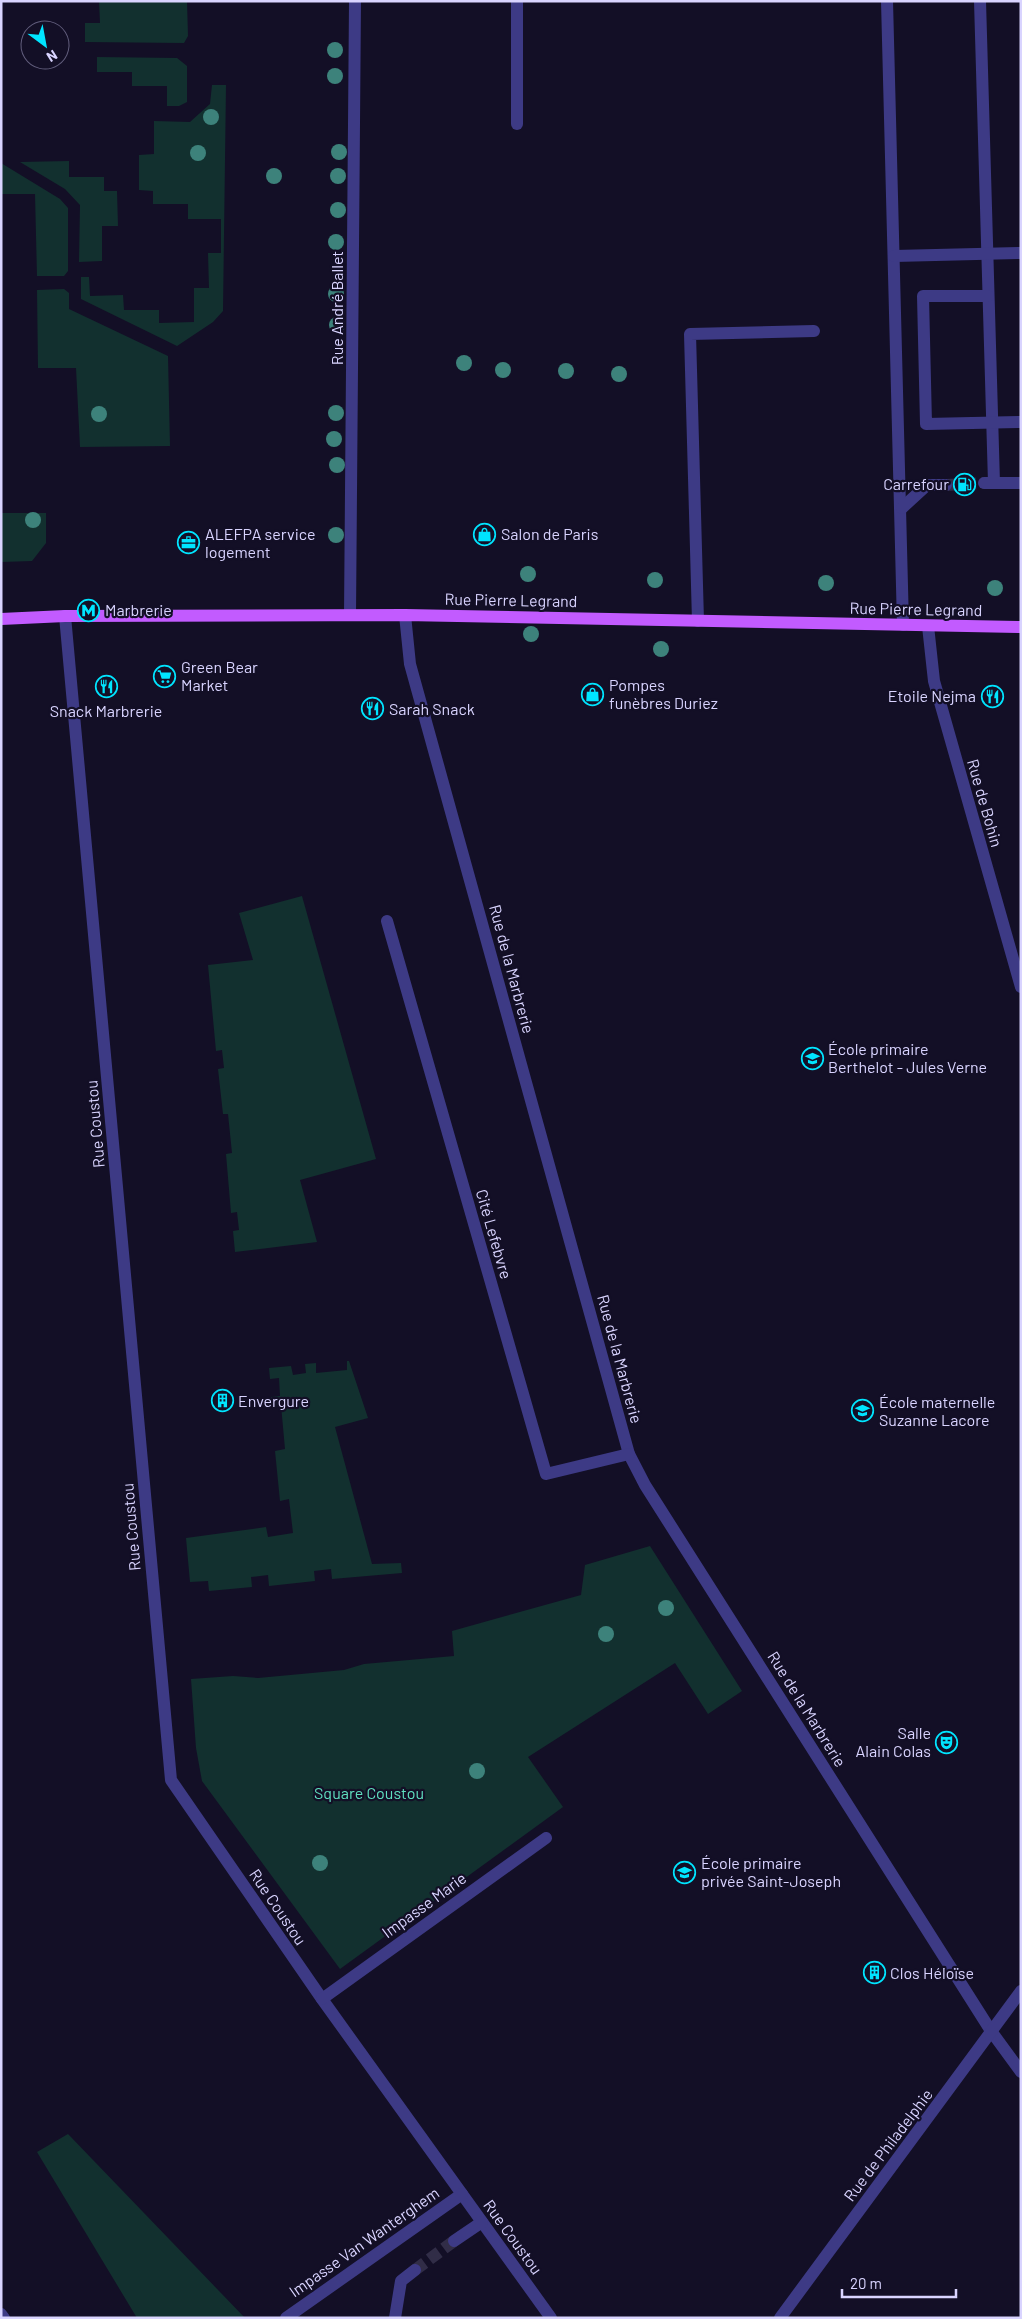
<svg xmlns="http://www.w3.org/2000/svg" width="1022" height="2319" viewBox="0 0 1022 2319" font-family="Barlow,sans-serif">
  <rect width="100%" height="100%" fill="#130f26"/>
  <g fill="#12302f">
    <polygon points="99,1 187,1 188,36 184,43 85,42 85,23 100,23"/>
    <polygon points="97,57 177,58 187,66 187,102 179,106 167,106 167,86 132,86 132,72 97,72"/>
    <polygon points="212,85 226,85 223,311 213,322 177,346 81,299 81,277 89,277 90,296 123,295 124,310 159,310 159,323 194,322 194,288 209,288 208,253 221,253 221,219 188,219 188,204 153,204 153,191 139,190 139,155 154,154 154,121 190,122 210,104"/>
    <polygon points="69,161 69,177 104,177 104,191 117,191 118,226 102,226 102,261 79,262 80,205 65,189 20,162"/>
    <polygon points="1,163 60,199 68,208 68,271 64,276 37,276 35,194 1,194"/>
    <polygon points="64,289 69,293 69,309 168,356 170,446 80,447 76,368 38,368 37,290"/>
    <polygon points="1,513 46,513 46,543 32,561 1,562"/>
    <polygon points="302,896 376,1159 300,1180 317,1242 235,1252 233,1231 239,1230 237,1212 231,1213 226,1154 232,1153 228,1114 223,1114 218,1069 224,1068 222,1050 216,1051 208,965 253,960 239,913"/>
    <polygon points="347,1361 349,1361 368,1418 335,1427 372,1564 401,1563 402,1573 332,1579 331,1569 314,1571 315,1581 269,1586 268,1575 251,1577 252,1587 209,1591 208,1581 190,1582 186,1538 266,1527 268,1537 293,1533 289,1499 280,1501 275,1451 285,1449 281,1405 271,1406 271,1397 280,1396 279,1378 270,1379 269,1368 291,1366 293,1375 306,1373 305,1364 316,1363 316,1373 347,1370"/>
    <polygon points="650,1546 742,1691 708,1714 675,1663 528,1757 563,1807 340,1969 202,1781 196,1748 191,1679 233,1676 258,1678 344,1670 364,1664 454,1656 452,1631 581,1595 585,1565"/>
    <polygon points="68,2134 245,2318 137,2318 37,2152"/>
  </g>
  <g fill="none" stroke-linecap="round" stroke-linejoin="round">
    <g stroke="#312d47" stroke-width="12" stroke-dasharray="12 6" stroke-linecap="butt">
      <polyline points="946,485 984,483"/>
      <polyline points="415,2270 454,2241"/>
    </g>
    <g stroke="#3d3a85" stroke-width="12">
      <polyline points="517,1 517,124"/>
      <polyline points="887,1 903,625"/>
      <polyline points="980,1 994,483"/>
      <polyline points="894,256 1021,253"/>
      <polyline points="988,296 923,296 926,424 1021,422"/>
      <polyline points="984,483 1021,483"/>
      <polyline points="902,508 927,485 946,485"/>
      <polyline points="350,615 355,1"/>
      <polyline points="405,615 410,664 629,1454 645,1485 991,2031 1021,2072"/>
      <polyline points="65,616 171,1780 322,1999 551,2318"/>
      <polyline points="698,621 690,334 814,331"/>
      <polyline points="928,626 934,681 1021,987"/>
      <polyline points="387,921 546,1474 629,1454"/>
      <polyline points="322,1999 546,1838"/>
      <polyline points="454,2241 482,2222"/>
      <polyline points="1,2314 4,2318"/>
      <polyline points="286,2318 462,2194"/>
      <polyline points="395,2318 401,2281 415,2270"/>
      <polyline points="780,2318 1021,1991"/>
    </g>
    <polyline stroke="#c25bff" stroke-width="12" points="1,619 65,616 405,615 1021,627"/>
  </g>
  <g fill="#3d827b">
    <circle cx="335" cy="50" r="8"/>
    <circle cx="335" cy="76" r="8"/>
    <circle cx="211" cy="117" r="8"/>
    <circle cx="339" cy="152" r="8"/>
    <circle cx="198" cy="153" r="8"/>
    <circle cx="274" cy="176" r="8"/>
    <circle cx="338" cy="176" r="8"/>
    <circle cx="338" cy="210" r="8"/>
    <circle cx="336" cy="242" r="8"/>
    <circle cx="336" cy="294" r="8"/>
    <circle cx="337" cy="325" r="8"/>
    <circle cx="464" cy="363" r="8"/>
    <circle cx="503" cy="370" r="8"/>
    <circle cx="566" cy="371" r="8"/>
    <circle cx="619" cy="374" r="8"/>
    <circle cx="336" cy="413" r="8"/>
    <circle cx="99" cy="414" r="8"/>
    <circle cx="334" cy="439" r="8"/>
    <circle cx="337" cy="465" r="8"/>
    <circle cx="33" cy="520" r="8"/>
    <circle cx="336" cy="535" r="8"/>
    <circle cx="528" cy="574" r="8"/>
    <circle cx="655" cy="580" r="8"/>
    <circle cx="826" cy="583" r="8"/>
    <circle cx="995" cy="588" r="8"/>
    <circle cx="531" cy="634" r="8"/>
    <circle cx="661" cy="649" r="8"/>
    <circle cx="666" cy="1608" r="8"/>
    <circle cx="606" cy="1634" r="8"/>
    <circle cx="477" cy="1771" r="8"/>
    <circle cx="320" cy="1863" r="8"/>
  </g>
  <defs>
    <symbol id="fuel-ring" viewBox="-11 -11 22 22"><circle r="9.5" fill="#130f26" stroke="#00e5ff" stroke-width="1.5"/><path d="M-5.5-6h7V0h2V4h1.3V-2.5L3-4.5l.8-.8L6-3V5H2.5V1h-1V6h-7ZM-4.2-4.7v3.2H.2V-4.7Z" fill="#00e5ff"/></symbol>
    <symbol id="shop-ring" viewBox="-11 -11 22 22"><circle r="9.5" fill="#130f26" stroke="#00e5ff" stroke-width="1.5"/><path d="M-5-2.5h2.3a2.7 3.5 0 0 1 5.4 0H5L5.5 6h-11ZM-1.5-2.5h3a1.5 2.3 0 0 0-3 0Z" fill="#00e5ff"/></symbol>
    <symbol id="office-ring" viewBox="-11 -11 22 22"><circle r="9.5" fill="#130f26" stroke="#00e5ff" stroke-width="1.5"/><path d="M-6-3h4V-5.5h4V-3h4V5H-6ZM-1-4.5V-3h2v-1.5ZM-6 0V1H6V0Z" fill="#00e5ff"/></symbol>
    <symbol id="metro-ring" viewBox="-11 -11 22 22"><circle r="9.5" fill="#130f26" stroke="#00e5ff" stroke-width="1.5"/><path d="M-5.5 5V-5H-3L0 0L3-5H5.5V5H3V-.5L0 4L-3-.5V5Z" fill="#00e5ff"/></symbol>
    <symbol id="supermarket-ring" viewBox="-11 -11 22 22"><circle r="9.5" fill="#130f26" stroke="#00e5ff" stroke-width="1.5"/><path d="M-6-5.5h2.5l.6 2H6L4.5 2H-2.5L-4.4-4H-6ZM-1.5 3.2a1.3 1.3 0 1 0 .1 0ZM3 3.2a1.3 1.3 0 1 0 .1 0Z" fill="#00e5ff"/></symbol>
    <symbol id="restaurant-ring" viewBox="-11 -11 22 22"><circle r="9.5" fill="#130f26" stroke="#00e5ff" stroke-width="1.5"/><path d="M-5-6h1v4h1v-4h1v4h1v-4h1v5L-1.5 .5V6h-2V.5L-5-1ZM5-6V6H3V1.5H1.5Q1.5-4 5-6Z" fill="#00e5ff"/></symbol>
    <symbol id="school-ring" viewBox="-11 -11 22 22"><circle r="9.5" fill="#130f26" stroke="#00e5ff" stroke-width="1.5"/><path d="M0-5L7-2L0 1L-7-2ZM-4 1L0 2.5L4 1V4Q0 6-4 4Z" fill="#00e5ff"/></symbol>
    <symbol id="building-ring" viewBox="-11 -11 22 22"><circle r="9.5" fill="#130f26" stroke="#00e5ff" stroke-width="1.5"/><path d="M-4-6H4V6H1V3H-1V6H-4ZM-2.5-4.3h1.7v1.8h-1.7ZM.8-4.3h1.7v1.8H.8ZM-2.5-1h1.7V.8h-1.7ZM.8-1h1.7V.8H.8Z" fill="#00e5ff"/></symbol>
    <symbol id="theatre-ring" viewBox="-11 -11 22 22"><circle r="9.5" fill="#130f26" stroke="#00e5ff" stroke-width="1.5"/><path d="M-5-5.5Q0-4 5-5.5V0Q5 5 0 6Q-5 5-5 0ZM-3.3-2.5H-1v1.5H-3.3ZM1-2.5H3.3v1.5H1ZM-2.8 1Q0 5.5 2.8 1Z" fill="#00e5ff"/></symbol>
  </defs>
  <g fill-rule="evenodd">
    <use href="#fuel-ring" x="952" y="472" width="25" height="25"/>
    <use href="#shop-ring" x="472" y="522" width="25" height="25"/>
    <use href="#office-ring" x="176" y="530" width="25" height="25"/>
    <use href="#metro-ring" x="76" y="598" width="25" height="25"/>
    <use href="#supermarket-ring" x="152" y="664" width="25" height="25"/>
    <use href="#restaurant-ring" x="94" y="674" width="25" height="25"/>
    <use href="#shop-ring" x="580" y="682" width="25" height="25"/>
    <use href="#restaurant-ring" x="980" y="684" width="25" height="25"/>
    <use href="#restaurant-ring" x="360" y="696" width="25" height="25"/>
    <use href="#school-ring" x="800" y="1046" width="25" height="25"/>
    <use href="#building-ring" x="210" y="1388" width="25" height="25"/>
    <use href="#school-ring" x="850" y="1398" width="25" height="25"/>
    <use href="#theatre-ring" x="934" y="1730" width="25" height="25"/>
    <use href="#school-ring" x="672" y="1860" width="25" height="25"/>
    <use href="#building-ring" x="862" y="1960" width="25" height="25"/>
  </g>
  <g text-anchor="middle" stroke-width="4.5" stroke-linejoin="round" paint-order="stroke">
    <g font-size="16" fill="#d9d4ff" stroke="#130f26">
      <text transform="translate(337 308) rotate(-90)" y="6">Rue André Ballet</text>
      <text transform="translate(511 600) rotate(1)" y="6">Rue Pierre Legrand</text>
      <text transform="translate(916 609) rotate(1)" y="6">Rue Pierre Legrand</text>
      <text transform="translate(985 803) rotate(74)" y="6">Rue de Bohin</text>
      <text transform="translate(512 969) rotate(75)" y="6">Rue de la Marbrerie</text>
      <text transform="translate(95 1124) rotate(-95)" y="6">Rue Coustou</text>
      <text transform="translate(494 1234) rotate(74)" y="6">Cité Lefebvre</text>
      <text transform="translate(620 1359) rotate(75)" y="6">Rue de la Marbrerie</text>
      <text transform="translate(131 1527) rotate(-95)" y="6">Rue Coustou</text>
      <text transform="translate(807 1709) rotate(58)" y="6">Rue de la Marbrerie</text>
      <text transform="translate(424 1905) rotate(-36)" y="6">Impasse Marie</text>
      <text transform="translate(278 1907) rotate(56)" y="6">Rue Coustou</text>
      <text transform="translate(888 2145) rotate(-53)" y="6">Rue de Philadelphie</text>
      <text transform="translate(513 2237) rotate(54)" y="6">Rue Coustou</text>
      <text transform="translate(364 2242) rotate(-35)" y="6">Impasse Van Wanterghem</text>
    </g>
    <g font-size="16" fill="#d9d4ff" stroke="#130f26" text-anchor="start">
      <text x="949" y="490" text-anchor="end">Carrefour</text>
      <text x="205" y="540">ALEFPA service<tspan x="205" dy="18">logement</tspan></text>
      <text x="501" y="540">Salon de Paris</text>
      <text x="105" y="616">Marbrerie</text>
      <text x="181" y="673">Green Bear<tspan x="181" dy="18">Market</tspan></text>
      <text x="609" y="691">Pompes<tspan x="609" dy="18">funèbres Duriez</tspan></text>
      <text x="976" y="702" text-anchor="end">Etoile Nejma</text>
      <text x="389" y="715">Sarah Snack</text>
      <text x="106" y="717" text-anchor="middle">Snack Marbrerie</text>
      <text x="828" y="1055">École primaire<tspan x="828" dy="18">Berthelot - Jules Verne</tspan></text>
      <text x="238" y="1407">Envergure</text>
      <text x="879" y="1408">École maternelle<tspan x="879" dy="18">Suzanne Lacore</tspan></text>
      <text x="931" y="1739" text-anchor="end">Salle<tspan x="931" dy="18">Alain Colas</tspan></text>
      <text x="701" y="1869">École primaire<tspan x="701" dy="18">privée Saint-Joseph</tspan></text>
      <text x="890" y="1979">Clos Héloïse</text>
    </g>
    <g font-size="16" fill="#5fe0c0" stroke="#130f26">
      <text x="369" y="1799">Square Coustou</text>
    </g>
  </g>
  <rect width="1022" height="2319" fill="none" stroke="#d9d4ff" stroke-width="5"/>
  <g transform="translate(45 45) rotate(148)"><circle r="24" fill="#130f26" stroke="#625e7d"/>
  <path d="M0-4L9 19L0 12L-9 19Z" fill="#00e5ff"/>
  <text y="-8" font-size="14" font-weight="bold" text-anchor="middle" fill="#d9d4ff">N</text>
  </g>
  <path d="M842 2289v8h114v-8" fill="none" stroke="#d9d4ff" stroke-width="2.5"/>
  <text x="850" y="2289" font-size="15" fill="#d9d4ff" stroke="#130f26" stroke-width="4" paint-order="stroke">20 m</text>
</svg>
